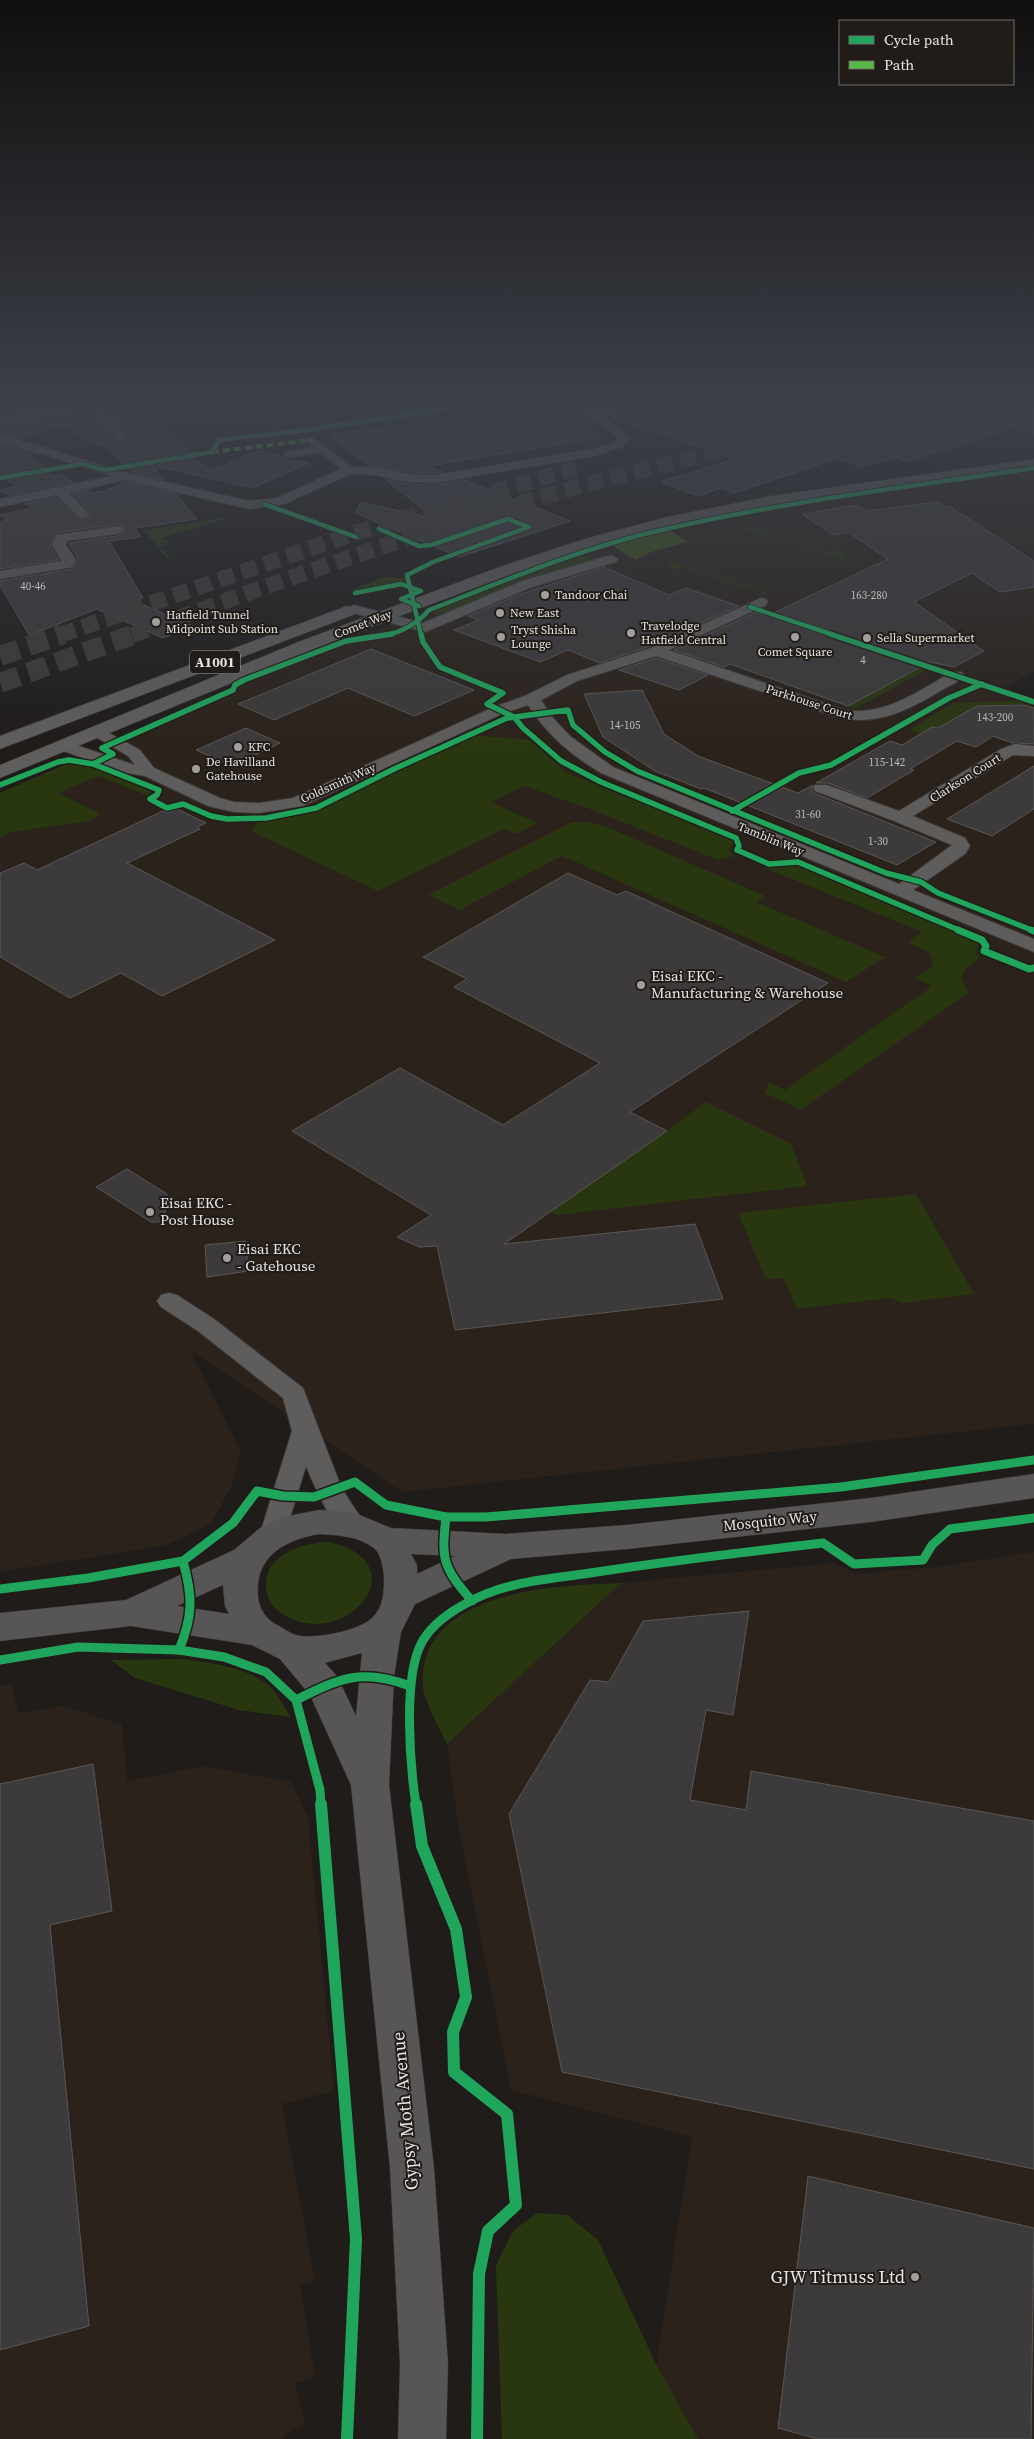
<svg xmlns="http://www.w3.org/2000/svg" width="1034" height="2439" viewBox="0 0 1034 2439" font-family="'Source Serif 4',serif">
  <rect width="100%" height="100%" fill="#1f1c1a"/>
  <g fill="#2b221b">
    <polygon points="1034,470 1034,672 996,692 1034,706 1034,1424 402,1492 190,1350 241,1452 231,1487 211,1524 167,1545 0,1572 0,793 71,762 137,729 328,648 559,561 616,543 743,518 786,506"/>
    <polygon points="1034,1552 1034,2439 698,2439 656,2365 692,2137 511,2090 458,1824 447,1744 621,1583 834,1563 856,1574 944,1566"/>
    <polygon points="12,1684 18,1713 65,1706 122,1725 127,1781 203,1766 291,1782 308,1817 334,2091 282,2104 315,2281 300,2286 315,2377 295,2383 305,2424 284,2435 284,2439 0,2439 0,1686"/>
  </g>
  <g fill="#293711">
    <polygon points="234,516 162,538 170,542 160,547 170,557 167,558 144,530"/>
    <polygon points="746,527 769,529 762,533 829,553 836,550 843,553 845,557 836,563 834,562 841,559 745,529 736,531"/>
    <polygon points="580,555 598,558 595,561 512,586 438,616 433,613 436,610 503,582"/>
    <polygon points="675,557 679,557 672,561 769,593 766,594 683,566 675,570 667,563"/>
    <polygon points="385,577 404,578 406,580 370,591 350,590"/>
    <polygon points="915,666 926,670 854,709 847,706 913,671"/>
    <polygon points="1019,701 1026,704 977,706 938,728 932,727 921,734 909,730 953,703"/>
    <polygon points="472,735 530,740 567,773 731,839 734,843 728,850 734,856 718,860 590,809 524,786 491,802 537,823 517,834 504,829 378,891 253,832 256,823 317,810"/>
    <path d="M71,762C85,765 145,783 151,793L146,795L99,776L58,793L99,813V816L89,821L12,832L0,837V793Z"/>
    <polygon points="572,822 587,822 605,826 765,896 756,902 885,957 846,982 562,856 459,910 428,895"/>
    <polygon points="795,865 979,941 976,954 981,956 966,969 961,978 968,993 801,1110 765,1093 769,1082 785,1090 932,986 915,978 933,966 929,952 908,943 922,932 765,868"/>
    <polygon points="706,1102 791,1144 807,1186 557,1215 551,1212 667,1131"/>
    <polygon points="916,1194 974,1294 903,1303 890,1298 797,1309 783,1278 766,1279 738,1213"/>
    <path d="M329,1542C424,1564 340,1658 278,1611C271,1605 267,1597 266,1588C263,1554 303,1543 329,1542Z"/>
    <path d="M621,1583L447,1744C441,1731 424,1700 423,1688C416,1591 554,1585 621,1583Z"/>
    <path d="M184,1659C210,1663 256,1668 274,1691C280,1699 285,1709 291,1717L239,1710L135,1678L111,1660Z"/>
    <polygon points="537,2213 567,2215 598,2240 656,2364 698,2439 502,2439 496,2265 513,2231"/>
  </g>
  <polygon fill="#3c4f1a" points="671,531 688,542 651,552 635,560 613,546 616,543"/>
  <g fill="#3c3a3a" stroke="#595757">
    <polygon points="30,405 44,405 48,408 0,416 0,409"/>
    <polygon points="535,405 550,405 603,437 428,466 443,472 435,473 408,472 368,465 330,436"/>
    <polygon points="714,405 1034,405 1034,434 1014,428 907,461 895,457 862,467 838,458 735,493 721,488 698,496 661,482 735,459 611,418"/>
    <polygon points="143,408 210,471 258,451 283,457 286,460 309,463 253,488 152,465 164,480 132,472 105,444 98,446 64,426 16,437 0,432 0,426 56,417 58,420 93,416 118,441 127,442 128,435 109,414"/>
    <polygon points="0,443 27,451 52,477 62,475 73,482 10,495 0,490 16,486 0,476"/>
    <polygon points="386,480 408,484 435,485 464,480 570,521 459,557 356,513 360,502 436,519"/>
    <polygon points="125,482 176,494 197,519 135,528 141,537 109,541 143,598 134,601 193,626 163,638 97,609 29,635 0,585 0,581 73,569 78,559 69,543 123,535 126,529 123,525 118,524 56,533 50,546 59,560 0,569 0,522 7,520 0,515 33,508 25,504 56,497 79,519 85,521 91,514 73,494 88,490 92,493 105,491"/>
    <polygon points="937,502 944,506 949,506 1034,561 1034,587 1000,592 972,573 914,602 984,651 954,667 930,662 848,706 730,664 724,667 674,650 756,612 767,616 888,559 848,532 833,535 802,514 857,505 867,511"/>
    <polygon points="604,567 669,595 686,588 739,606 650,646 600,663 568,650 540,662 454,630 479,620 468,616 515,596"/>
    <polygon points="371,649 474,690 414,716 348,688 274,720 238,704"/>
    <polygon points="656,658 708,675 679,690 619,670"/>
    <polygon points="642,690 664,734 698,756 798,793 813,785 811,789 814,793 936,842 897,865 704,788 701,789 655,771 603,737 584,694"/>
    <polygon points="1024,705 1034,708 1034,744 1012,743 993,736 976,747 957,741 910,769 914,770 867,798 828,783 816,783 890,741 902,745 932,727 938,728 977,706"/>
    <polygon points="246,728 280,743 251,757 247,755 227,764 196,750"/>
    <polygon points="1034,766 1034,809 992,836 947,819"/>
    <polygon points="177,809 206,823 197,827 200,829 127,863 275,940 162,996 121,973 70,998 0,957 0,873 24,863 37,870 163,811 168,813"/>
    <polygon points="568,873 617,895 626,891 828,983 630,1112 667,1131 504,1244 695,1224 723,1299 455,1330 437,1246 419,1247 397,1237 431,1215 292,1131 400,1068 503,1125 600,1063 454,987 467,979 423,957"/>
    <polygon points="127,1169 167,1194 164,1222 151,1222 96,1187"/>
    <polygon points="246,1241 248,1271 207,1277 205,1245"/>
    <polygon points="749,1611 733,1715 706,1710 690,1800 746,1810 751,1771 1034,1821 1034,2169 562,2072 509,1814 590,1680 609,1682 643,1621"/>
    <polygon points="93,1764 112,1911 50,1925 89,2326 0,2350 0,1784"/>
    <polygon points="808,2176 1034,2228 1031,2439 818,2439 778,2428"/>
  </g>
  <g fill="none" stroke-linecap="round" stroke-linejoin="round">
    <g stroke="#3d3a38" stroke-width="16" stroke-dasharray="16 8" stroke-linecap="butt">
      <polyline points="60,635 358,532 576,468"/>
      <path d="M132,635C280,581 429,527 581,486C690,456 801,434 910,405"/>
    </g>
    <g stroke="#3d3a38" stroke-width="20" stroke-dasharray="20 10" stroke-linecap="butt">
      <polyline points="0,656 63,634"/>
      <polyline points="0,683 135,634"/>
    </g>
    <defs>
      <g id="street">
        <polygon points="80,405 105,405 101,408 127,436 127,440 119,440 90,410 0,424 0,418"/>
        <path d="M570,405H583L590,409L623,405H653L647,408L599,415C611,422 622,428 630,439L622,447L594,456L435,483L408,482L375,475L351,474L284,504L249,509L124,480L69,493L90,515L84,519L80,518L57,495L0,507V499L111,476L0,441V434L127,473L249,501L277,498L341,469L321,453L286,458L284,455L286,452L314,447L306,440L312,437L352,467H375L408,474L435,475L593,449L614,443L618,439L615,434Z"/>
        <polygon points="118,526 123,527 124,530 123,533 67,541 66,545 76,560 73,567 0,579 0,571 62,561 52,545 56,535"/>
        <polygon points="611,555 618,559 616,562 532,587 425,632 349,612 347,609 354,605 423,623 522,581"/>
        <path d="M761,598L766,599L768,602L766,605L669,650L845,710C886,716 918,691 952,672H962L964,675C960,682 949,686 942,690C909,710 876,727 837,717L656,656L577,681L541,700L553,718L570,736L613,767L899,884L952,845L894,821L815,791L813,788L815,785H827L899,811L1001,749L1015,744L1034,746V756L1013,755L913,816L965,838L970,846L965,854L913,890L1034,939V952L601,773C571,755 547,735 528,705L504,713L303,806L259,813L234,812L208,806L145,776L121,772L61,750L59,747L67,742L135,765L128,756L94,736L92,733L100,728L140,750L154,768L220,798L234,802L259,803L293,798L494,707L527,695L567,675L651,648Z"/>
        <path d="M169,1293L177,1295L214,1319L303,1388L342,1489L365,1524L361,1531C356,1533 348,1535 343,1531C330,1522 312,1481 306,1466L282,1544L272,1547L262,1544L259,1537L292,1431L283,1398L198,1331L161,1307L157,1301L161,1295Z"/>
      </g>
      <path id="secondary" d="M1034,1474V1498L871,1522L627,1549L511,1559L415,1604L401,1632L394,1676L389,1785L434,2168L448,2364L446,2439H398L400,2364L390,2168L351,1785L310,1695L280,1659L252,1645L131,1626L0,1641V1613L126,1600L234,1550L260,1528L283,1517L319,1510L352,1512L391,1528L506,1534L627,1525L871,1498ZM319,1534C338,1535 358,1536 374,1548C381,1554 383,1567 384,1576C384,1591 384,1607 372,1618C359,1631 313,1640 296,1635C290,1633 284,1629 279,1626C267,1621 259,1609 258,1597C254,1557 284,1540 319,1534ZM411,1554L455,1556L417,1574V1565ZM223,1585L225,1606L229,1614L177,1606ZM362,1653L356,1716L337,1676L325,1663Z"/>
      <g id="primary">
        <polygon points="1034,459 1034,467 771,505 668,526 599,545 514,573 339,639 0,778 0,765 298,642 502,566 588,538 667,517 771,496"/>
        <polygon points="347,606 353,607 356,611 353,615 0,749 0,736"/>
      </g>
    </defs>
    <use href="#street" stroke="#3a3837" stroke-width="2"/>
    <use href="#secondary" stroke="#3a3837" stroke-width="1"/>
    <use href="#primary" stroke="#3a3837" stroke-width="1"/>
    <use href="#street" fill="#5e5d5c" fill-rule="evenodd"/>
    <use href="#secondary" fill="#575555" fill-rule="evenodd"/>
    <use href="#primary" fill="#605d5d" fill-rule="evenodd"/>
    <polyline stroke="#58b947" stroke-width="4" stroke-dasharray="7 4" stroke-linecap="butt" points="212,452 312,440"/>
    <defs>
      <g id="cycleway-far4">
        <polyline points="0,478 82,464 105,470 212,452 219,440 306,430 471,405"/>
        <polyline points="264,504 356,537"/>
        <polyline points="379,529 419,546 431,545 508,519 529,527 433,562 407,575 421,635"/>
        <polyline points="355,593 401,584 421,591 401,599 419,606"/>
        <polyline points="750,607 834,635"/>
        <path d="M385,635C401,633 419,622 429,610C504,581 579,549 657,531C781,502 908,487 1034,468"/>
      </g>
      <g id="cycleway-far3">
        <polyline points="421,634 423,642 440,667 503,693 487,704 514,717 523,728 561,761 601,782 736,838 739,846 737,850 769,864 798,862 961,931"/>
        <polyline points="830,634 1034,702"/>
        <polyline points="93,764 159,790 157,795 150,799 167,808 183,804 211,816 227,819 266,818 316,808 394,769 507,718 568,710 573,725 605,752 637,771 886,873 921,882 938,893 1034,931"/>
        <polyline points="0,785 58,762 69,760 93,764 113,754 102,748 233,690 235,685 244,680 346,641 392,634"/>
        <polyline points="732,811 799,773 831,765 949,698 982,684"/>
      </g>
      <g id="cycleway-far2">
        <polyline points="958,930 982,940 986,946 984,951 1029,969 1034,968"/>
        <polyline points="1031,930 1034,931"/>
      </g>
      <g id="cycleway-far1">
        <path d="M446,1517C441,1561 443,1567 472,1601"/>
        <polyline points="0,1589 88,1578 183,1561 233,1523 257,1491 283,1496 314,1497 355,1482 386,1505 446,1517 486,1517 841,1487 1034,1460"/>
        <path d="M179,1650C193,1616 193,1597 183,1561"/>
        <polyline points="0,1660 78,1647 179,1650 224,1657 266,1672 296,1700 320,1790 321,1805"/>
        <path d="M296,1700C340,1678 361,1668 410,1686"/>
        <path d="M416,1805C410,1765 403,1679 421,1644C436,1614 483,1592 515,1585C539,1579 565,1577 590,1573C667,1561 745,1552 823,1543L854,1564L923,1560L932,1545L950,1529L1034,1518"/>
      </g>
      <g id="cycleway">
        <polyline points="321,1804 356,2239 347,2439"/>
        <polyline points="416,1804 422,1846 456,1929 466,1997 453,2032 454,2072 507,2114 516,2205 488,2231 479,2274 477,2439"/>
      </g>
    </defs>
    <use href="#cycleway-far4" stroke="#211c18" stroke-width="6"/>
    <use href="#cycleway-far3" stroke="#211c18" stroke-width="8"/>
    <use href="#cycleway-far2" stroke="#211c18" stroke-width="10"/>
    <use href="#cycleway-far1" stroke="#211c18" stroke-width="12"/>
    <use href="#cycleway" stroke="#211c18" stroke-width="15"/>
    <use href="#cycleway-far4" stroke="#20a55d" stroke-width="4.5"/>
    <use href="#cycleway-far3" stroke="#20a55d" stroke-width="5.5"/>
    <use href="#cycleway-far2" stroke="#20a55d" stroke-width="7"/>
    <use href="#cycleway-far1" stroke="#20a55d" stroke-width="9"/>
    <use href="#cycleway" stroke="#20a55d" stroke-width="12"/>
  </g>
  <linearGradient id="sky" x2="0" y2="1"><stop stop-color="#110f0e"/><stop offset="0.54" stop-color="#3c4049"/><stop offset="1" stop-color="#3c4049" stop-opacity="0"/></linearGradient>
  <rect width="1034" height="746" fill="url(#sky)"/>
  <g fill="#a19e9b" stroke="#211c18" stroke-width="2">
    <circle cx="545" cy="595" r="5"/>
    <circle cx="500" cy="613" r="5"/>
    <circle cx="156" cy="622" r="5"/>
    <circle cx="631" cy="633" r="5"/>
    <circle cx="501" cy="637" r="5"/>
    <circle cx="795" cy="637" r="5"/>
    <circle cx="867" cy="638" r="5"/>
    <circle cx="238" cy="747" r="5"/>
    <circle cx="196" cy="769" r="5"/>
    <circle cx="641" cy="985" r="5"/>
    <circle cx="150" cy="1212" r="5"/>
    <circle cx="227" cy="1258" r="5"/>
    <circle cx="915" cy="2277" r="5"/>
  </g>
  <g text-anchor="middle" stroke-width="4" stroke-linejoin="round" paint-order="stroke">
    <g font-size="11" fill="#bcbab7">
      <text x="33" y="590">40-46</text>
      <text x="869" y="599">163-280</text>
      <text x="863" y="664">4</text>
      <text x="995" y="721">143-200</text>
      <text x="625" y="729">14-105</text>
      <text x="887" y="766">115-142</text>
      <text x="808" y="818">31-60</text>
      <text x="878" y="845">1-30</text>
    </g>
    <g font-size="12" fill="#e7e4e1" stroke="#211c18" text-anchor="start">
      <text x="555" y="599">Tandoor Chai</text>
      <text x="510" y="617">New East</text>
      <text x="166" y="619">Hatfield Tunnel<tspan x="166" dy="14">Midpoint Sub Station</tspan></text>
      <text x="641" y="630">Travelodge<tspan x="641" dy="14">Hatfield Central</tspan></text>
      <text x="511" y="634">Tryst Shisha<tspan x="511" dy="14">Lounge</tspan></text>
      <text x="877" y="642">Sella Supermarket</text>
      <text x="795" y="656" text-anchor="middle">Comet Square</text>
      <text x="248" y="751">KFC</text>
      <text x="206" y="766">De Havilland<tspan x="206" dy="14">Gatehouse</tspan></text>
    </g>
    <g font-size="12" fill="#e7e4e1" stroke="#211c18">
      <text transform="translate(363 624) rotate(-21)" y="4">Comet Way</text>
      <text transform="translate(809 702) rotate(18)" y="4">Parkhouse Court</text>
      <text transform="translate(965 778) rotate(-32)" y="4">Clarkson Court</text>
      <text transform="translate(338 783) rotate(-24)" y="4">Goldsmith Way</text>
      <text transform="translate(771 839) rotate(22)" y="4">Tamblin Way</text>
    </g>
    <rect fill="#211c18" stroke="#aca8a5" stroke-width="1" x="190" y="650.5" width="50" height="23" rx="4"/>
    <g font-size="14" font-weight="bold" fill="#e7e4e1">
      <text x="215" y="667">A1001</text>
    </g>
    <g font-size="15" fill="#e7e4e1" stroke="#211c18" text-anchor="start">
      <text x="651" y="981">Eisai EKC -<tspan x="651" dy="17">Manufacturing &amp; Warehouse</tspan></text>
      <text x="160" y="1208">Eisai EKC -<tspan x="160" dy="17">Post House</tspan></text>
      <text x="237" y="1254">Eisai EKC<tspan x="237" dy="17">- Gatehouse</tspan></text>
    </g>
    <g font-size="15" fill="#e7e4e1" stroke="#211c18">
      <text transform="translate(770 1521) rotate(-6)" y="5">Mosquito Way</text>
    </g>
    <g font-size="18" fill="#e7e4e1" stroke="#211c18">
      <text transform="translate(405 2111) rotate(-95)" y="6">Gypsy Moth Avenue</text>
    </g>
    <g font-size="18" fill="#e7e4e1" stroke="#211c18" text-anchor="end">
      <text x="905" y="2283">GJW Titmuss Ltd</text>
    </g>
  </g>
  <rect x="839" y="20" width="175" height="65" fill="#211c18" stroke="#706c68"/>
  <rect x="849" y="36" width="25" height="8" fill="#20a55d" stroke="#706c68"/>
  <text x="884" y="45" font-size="15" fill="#e7e4e1">Cycle path</text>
  <rect x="849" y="61" width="25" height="8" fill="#58b947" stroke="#706c68"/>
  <text x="884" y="70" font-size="15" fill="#e7e4e1">Path</text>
</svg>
